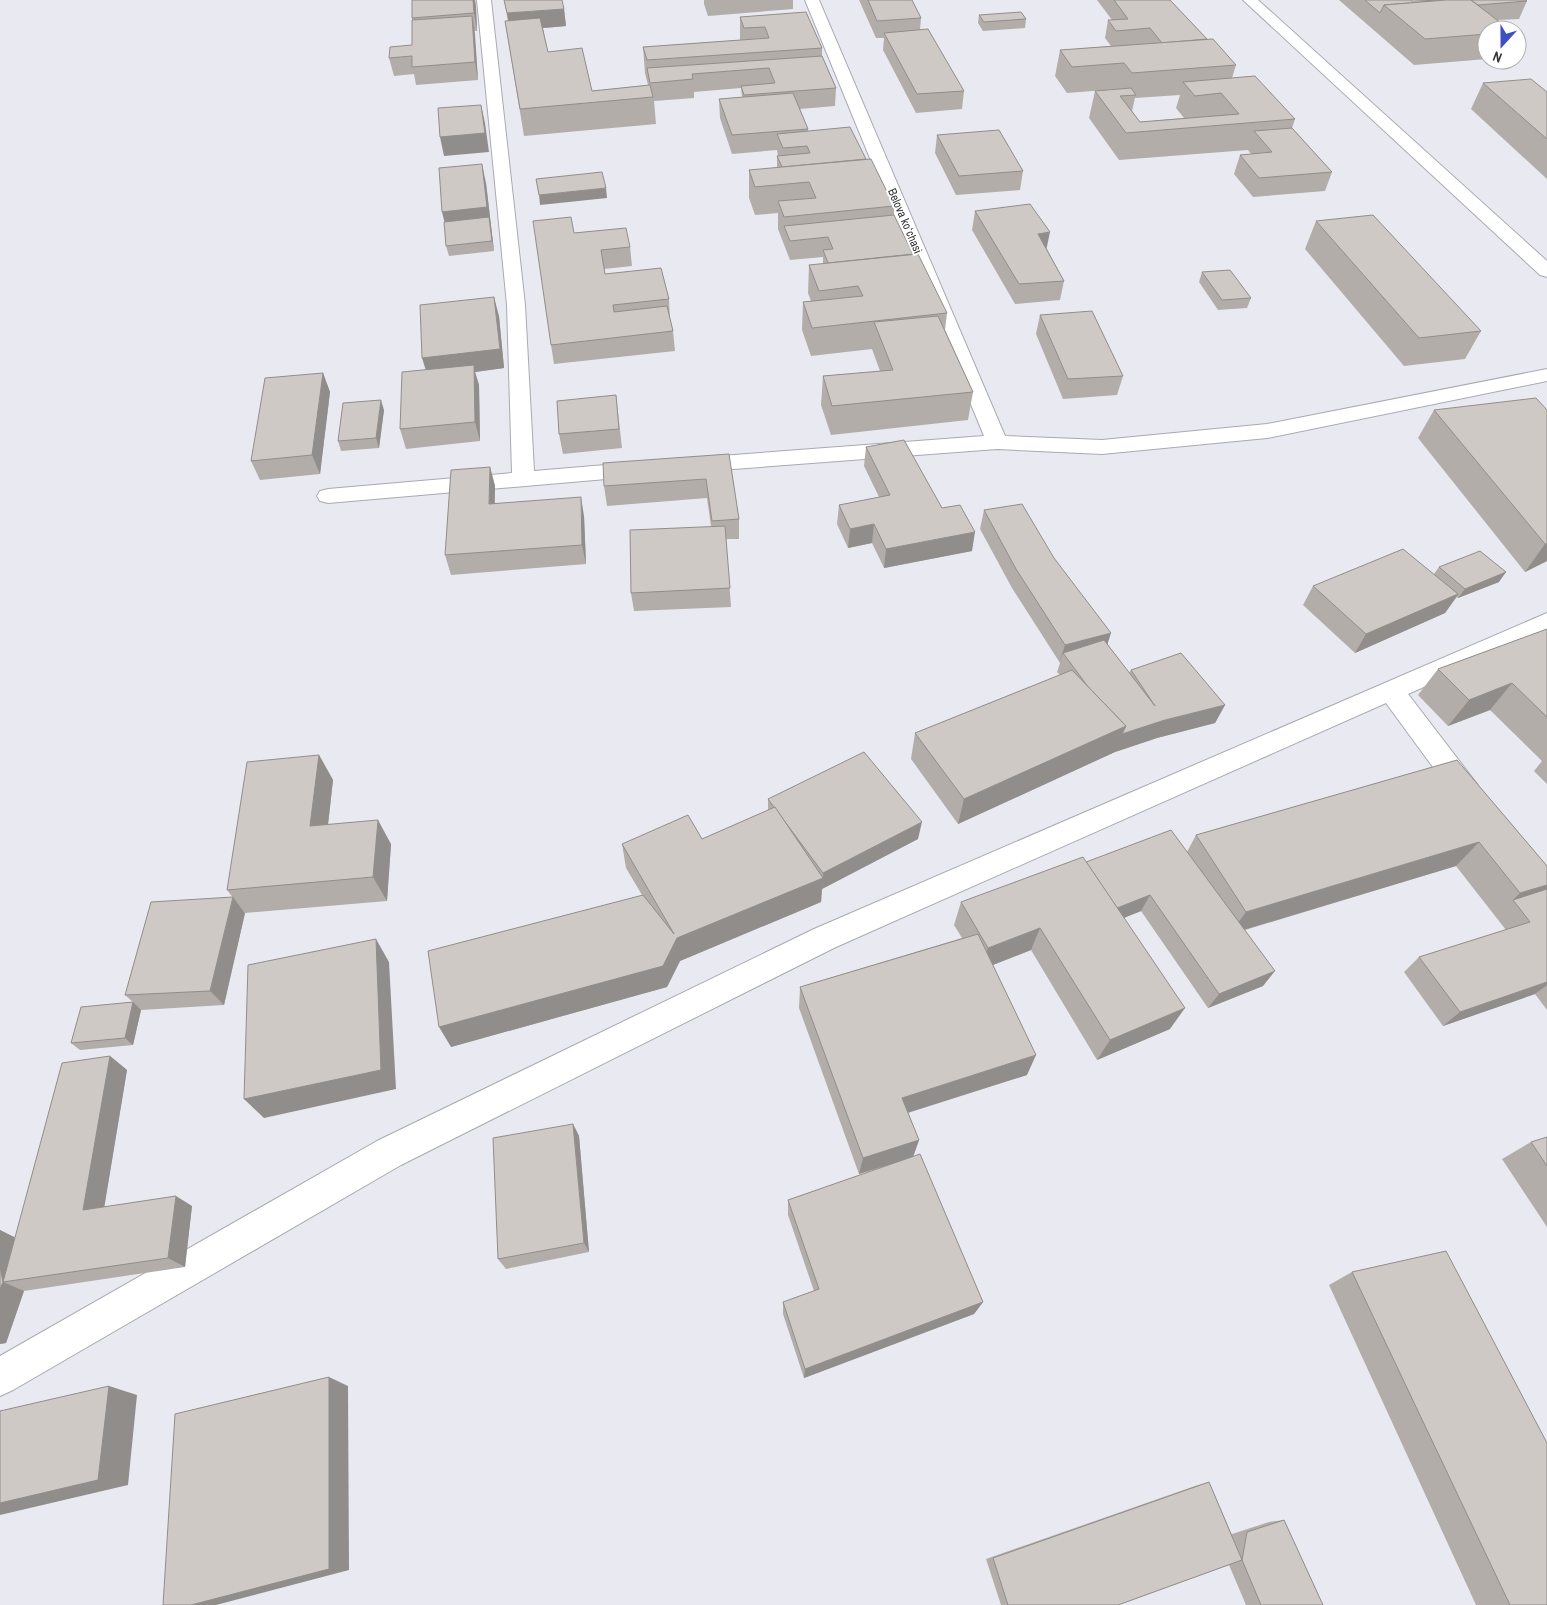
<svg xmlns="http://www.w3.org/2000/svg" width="1547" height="1605" viewBox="0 0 1547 1605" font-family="'Archivo Narrow',sans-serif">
  <rect width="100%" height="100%" fill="#e9eaf1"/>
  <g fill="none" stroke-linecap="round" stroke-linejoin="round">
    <defs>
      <g id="minor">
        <polygon points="477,0 491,0 525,305 534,471 641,462 649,464 652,469 649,474 641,476 328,503 320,501 317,496 320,491 328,489 512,473 507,305"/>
        <polygon points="805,0 819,0 1005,436 1102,440 1267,424 1547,369 1547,381 1267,438 1102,454 997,449 693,472 685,470 682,465 685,460 693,458 984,436"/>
        <polygon points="1243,0 1258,0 1547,261 1547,277 1540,275"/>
        <polygon points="1547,613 1547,632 1408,694 1477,784 1481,792 1477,800 1467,803 1457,800 1386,703 836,947 401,1165 13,1390 0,1396 0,1356 377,1141 814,929"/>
      </g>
    </defs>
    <use href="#minor" stroke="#a8aab0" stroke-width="2"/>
    <use href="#minor" fill="#fff" fill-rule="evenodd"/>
  </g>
  <g fill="#b2ada9" fill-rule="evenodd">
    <polygon points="412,0 475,0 476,7 477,31 474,31 478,80 416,85 414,74 394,76 389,58 412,45"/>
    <polygon points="504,0 564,9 566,26 543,28 548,52 592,91 648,85 645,73 643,47 740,40 740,17 822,48 822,56 836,88 835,106 800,109 808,129 808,131 866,159 894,206 894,215 913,254 947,313 945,330 973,392 968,420 831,435 821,405 823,376 880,371 872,349 811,356 802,330 803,302 811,301 808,293 809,265 823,264 823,257 790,260 778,229 778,213 755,215 749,198 749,170 777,168 777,156 778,156 777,150 732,154 720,118 719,99 742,97 741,88 694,92 694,98 654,101 656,124 524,136 505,21 508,21"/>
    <polygon points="704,0 793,0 793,9 708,16 704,4"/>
    <polygon points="859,0 912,0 921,18 920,30 964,91 962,109 916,113 883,50 884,38 876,38"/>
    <path d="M1097,0H1170L1207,39L1236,65L1232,78L1295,119L1292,128L1332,172L1325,191L1253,197L1234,174L1240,155L1251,154L1248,150L1119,160L1089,118L1095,91L1118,89L1067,93L1055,76L1060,50L1111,46L1105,38L1108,20H1112ZM1180,95L1176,108L1184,118L1140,122L1132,111L1135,98Z"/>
    <polygon points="1339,0 1411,0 1412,1 1527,1 1519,19 1498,20 1487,30 1487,59 1414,65"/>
    <polygon points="979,15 1026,19 1025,28 983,31 978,23"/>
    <polygon points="1483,83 1547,92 1547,179 1471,109"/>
    <polygon points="937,135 1023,171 1020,190 956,195 935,153"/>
    <polygon points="486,183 494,251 449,256 446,246"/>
    <polygon points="975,211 1047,249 1064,281 1060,300 1015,304 972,230"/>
    <polygon points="1316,221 1481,331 1465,359 1404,366 1305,249"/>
    <polygon points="574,233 630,247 632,266 604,269 605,274 669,299 670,319 673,331 675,351 554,364 551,345"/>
    <polygon points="1202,272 1251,298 1247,308 1218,310 1199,282"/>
    <polygon points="1040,315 1123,376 1117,395 1063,399 1036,334"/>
    <polygon points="499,316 504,368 475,372 479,385 480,441 406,449 400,429 426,370"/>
    <polygon points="323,373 330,392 320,474 260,480 251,461"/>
    <polygon points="616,395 622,448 563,454 559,434"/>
    <polygon points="384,410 379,448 341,451 338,441"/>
    <polygon points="1434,410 1547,410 1547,561 1525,572 1418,438"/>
    <polygon points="866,447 942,508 972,551 884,568 872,543 848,548 837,524 839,505 879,497 864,466"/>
    <polygon points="729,454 739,519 739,539 726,539 731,607 634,611 631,593 711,526 707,498 607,506 604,486"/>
    <polygon points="490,467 495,486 495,504 584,516 586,564 451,575 445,555"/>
    <polygon points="984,510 1054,558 1107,644 1129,673 1131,670 1225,705 1215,723 1157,738 1115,752 958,824 911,759 915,733 1060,675 1057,672 1060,663 1012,588 980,529"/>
    <polygon points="1439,567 1499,582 1458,598 1457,597 1445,613 1355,653 1303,605 1313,586 1434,574"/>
    <polygon points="1547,629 1547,784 1534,771 1542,761 1490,710 1448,726 1418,695 1438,669"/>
    <polygon points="319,755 333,780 328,825 391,844 387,901 245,913 227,890"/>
    <polygon points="1457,760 1547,866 1547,1010 1535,994 1443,1026 1404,972 1419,957 1506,930 1456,866 1245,930 1263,986 1208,1008 1141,911 1124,918 1170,1029 1097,1060 1031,950 993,965 1027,1075 908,1113 919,1140 913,1157 983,1302 974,1314 804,1378 783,1314 783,1302 814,1291 788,1215 788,1200 898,1162 859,1174 799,1008 800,987 962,938 954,925 961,902 1086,862 1187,852 1196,835"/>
    <polygon points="768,799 918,839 822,889 821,902 680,961 667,987 451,1047 642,895 626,868 622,844 702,839 768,810"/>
    <polygon points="245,913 224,1005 141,1010 133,1045 80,1050 71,1043 133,1002 125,995"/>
    <polygon points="110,1056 127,1070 104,1207 192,1206 185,1267 24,1291 6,1343 0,1344 0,1230 14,1237 14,1238"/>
    <polygon points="573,1124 579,1136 589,1252 506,1269 498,1259"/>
    <polygon points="1547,1137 1547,1227 1502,1159 1531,1142"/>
    <polygon points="1352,1272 1547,1605 1476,1605 1329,1285"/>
    <polygon points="1209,1482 1232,1535 1232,1534 1269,1522 1284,1520 1323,1605 1246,1605 1229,1565 1118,1605 1001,1605 986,1559 1195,1486"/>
  </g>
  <g fill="#918d8a">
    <polygon points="473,0 475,0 476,7 477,31 474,13"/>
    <polygon points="564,9 566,26 510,31 507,13"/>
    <polygon points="472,16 475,34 478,80 475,62"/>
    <polygon points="481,105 485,123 489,152 444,156 440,137"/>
    <polygon points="482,164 486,183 494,251 492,241 447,232 442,212"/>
    <polygon points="606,188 607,198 540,205 539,195"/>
    <polygon points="1050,232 1046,251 1038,234"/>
    <polygon points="494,297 499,316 504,368 475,372 479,385 480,441 475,422 428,377 422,358"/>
    <polygon points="323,373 330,392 320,474 312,455"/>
    <polygon points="381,400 384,410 379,448 376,438"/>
    <polygon points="490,467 495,486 494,523 489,504"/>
    <polygon points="581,497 584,516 586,564 582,545"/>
    <polygon points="874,524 872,543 848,548 850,529"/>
    <polygon points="975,532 972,551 884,568 886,549"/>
    <polygon points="1545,544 1547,544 1547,561 1525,572"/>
    <polygon points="1506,572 1499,582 1458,598 1465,589"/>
    <polygon points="1458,594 1445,613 1355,653 1366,634"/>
    <polygon points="1111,633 1105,652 1063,653 1059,663 1065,645"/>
    <polygon points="1512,683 1490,710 1448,726 1469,700"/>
    <polygon points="1225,705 1215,723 1157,738 1115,752 958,824 964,799 1126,726 1165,720"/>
    <polygon points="319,755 333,780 325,851 310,826"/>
    <polygon points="378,820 391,844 387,901 373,877"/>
    <polygon points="922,822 918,839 822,889 821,902 680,961 667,987 451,1047 439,1027 677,938 823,878 823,873"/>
    <polygon points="1479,842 1456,866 1230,934 1246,912"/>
    <polygon points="1547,885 1547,892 1513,900 1520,893"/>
    <polygon points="1150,895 1141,911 1103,926 1111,911"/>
    <polygon points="233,897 245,913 224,1005 210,991"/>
    <polygon points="1040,928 1031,950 980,970 988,948"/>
    <polygon points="376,939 389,962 396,1089 264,1118 244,1099"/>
    <polygon points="1275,971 1263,986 1208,1008 1219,994"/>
    <polygon points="1547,982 1547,985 1535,994 1443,1026 1460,1012"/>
    <polygon points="133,1002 141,1010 133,1045 125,1038"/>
    <polygon points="1185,1008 1170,1029 1097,1060 1110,1040"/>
    <polygon points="1036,1055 1027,1075 897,1116 902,1098"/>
    <polygon points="110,1056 127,1070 102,1221 83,1210"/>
    <polygon points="573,1124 579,1136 589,1252 584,1243"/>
    <polygon points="919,1140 913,1157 859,1174 863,1158"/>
    <polygon points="176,1196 192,1206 185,1267 168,1258"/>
    <polygon points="0,1230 14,1237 22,1279 3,1282 0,1267"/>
    <polygon points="3,1282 24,1291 6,1343 0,1344 0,1289"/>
    <polygon points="983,1302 974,1314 804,1378 805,1369"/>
    <polygon points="329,1377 348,1386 349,1570 216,1605 191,1605"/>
    <polygon points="109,1386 137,1395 128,1485 0,1515 0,1503"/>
  </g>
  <g fill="#cfc9c5" stroke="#918d8a">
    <polygon points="412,0 473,0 474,13 412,18"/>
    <polygon points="504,0 562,0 564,9 507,13"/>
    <polygon points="868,0 912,0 921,18 877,21"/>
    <polygon points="1114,0 1170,0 1207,39 1162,43 1150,28 1116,31 1108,20 1128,19"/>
    <polygon points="1365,0 1411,0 1412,1 1446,0 1384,5 1380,13"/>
    <polygon points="1446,0 1471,0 1510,30 1487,30 1487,34 1425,39 1384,5"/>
    <polygon points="1471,0 1525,0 1527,1 1478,5"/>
    <polygon points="806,12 822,48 647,60 643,47 769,38 765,27 744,28 740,17"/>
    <polygon points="1021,12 1026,19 984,22 979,15"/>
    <polygon points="472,16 475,62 412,67 412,56 389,58 390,47 412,45 412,20"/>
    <polygon points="540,18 548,52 582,48 592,91 650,85 653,97 520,109 505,21"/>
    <polygon points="928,29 964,91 917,94 884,33"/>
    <polygon points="1213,39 1236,65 1132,73 1124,63 1072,67 1060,50"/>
    <polygon points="822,56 836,88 744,95 741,86 775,83 769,68 692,74 693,79 650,83 647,68"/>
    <polygon points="1255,76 1295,119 1126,133 1095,91 1131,88 1136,95 1120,96 1140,122 1239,114 1221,93 1195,96 1183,82"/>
    <polygon points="1531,79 1547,92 1547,139 1483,83"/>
    <polygon points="793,93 808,129 732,135 719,99"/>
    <polygon points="481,105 485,133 440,137 438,108"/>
    <polygon points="850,127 866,159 782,167 777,156 810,153 807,146 783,148 777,134"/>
    <polygon points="1292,128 1332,172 1259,178 1240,155 1272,152 1254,131"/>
    <polygon points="999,130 1023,171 959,176 937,135"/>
    <polygon points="871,159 894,206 784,217 778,201 816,198 809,182 755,187 749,170"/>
    <polygon points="482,164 487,207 442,212 439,168"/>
    <polygon points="602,172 606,188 539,195 536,179"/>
    <polygon points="1030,204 1050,232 1038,234 1064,281 1019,284 975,211"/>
    <polygon points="894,215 913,254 828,263 823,250 833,249 828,237 790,241 784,226"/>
    <polygon points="1373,215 1481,331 1419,338 1316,221"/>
    <polygon points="489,217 492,241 446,246 444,222"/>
    <polygon points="571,217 574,233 626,228 630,247 601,250 605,274 661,268 669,299 613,305 614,312 667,306 673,331 551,345 533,221"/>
    <polygon points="918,254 947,313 812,328 803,302 863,296 858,286 819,291 809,265"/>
    <polygon points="1230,270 1251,298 1222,300 1202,272"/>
    <polygon points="494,297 500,349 422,358 420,305"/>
    <polygon points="1092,311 1123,376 1068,379 1040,315"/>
    <polygon points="938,316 973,392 832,406 823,376 893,370 874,322"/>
    <polygon points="474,365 475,422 400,429 402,372"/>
    <polygon points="323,373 312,455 251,461 265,378"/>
    <polygon points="616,395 619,429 559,434 557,401"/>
    <polygon points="1536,398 1547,410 1547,544 1545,544 1434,410"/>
    <polygon points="381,400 376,438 338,441 343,403"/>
    <polygon points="904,440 942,508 960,505 975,532 886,549 874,524 850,529 839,505 890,495 866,447"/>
    <polygon points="729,454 739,519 712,521 706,479 604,486 603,463"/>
    <polygon points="490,467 489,504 581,497 582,545 445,555 451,470"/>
    <polygon points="1022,504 1054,558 1111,633 1065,645 1016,569 984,510"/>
    <polygon points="725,526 730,588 631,593 630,530"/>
    <polygon points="1403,549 1458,594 1366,634 1313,586"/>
    <polygon points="1480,551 1506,572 1465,589 1439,567"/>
    <polygon points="1547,629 1547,717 1512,683 1469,700 1438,669"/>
    <polygon points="1104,640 1155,706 1131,670 1181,653 1225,705 1165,720 1122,734 1126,726 1089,688 1063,653"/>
    <polygon points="1072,670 1126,726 964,799 915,733"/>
    <polygon points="864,752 922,822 823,873 768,799"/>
    <polygon points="319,755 310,826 378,820 373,877 227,890 247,762"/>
    <polygon points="1457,760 1547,866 1547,885 1520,893 1479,842 1246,912 1196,835"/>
    <polygon points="775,807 823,878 677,938 663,966 439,1027 428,951 643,895 674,934 622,844 688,815 702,839"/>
    <polygon points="1171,830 1275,971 1219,994 1150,895 1117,908 1086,862"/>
    <polygon points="1083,857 1185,1008 1110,1040 1040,928 988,948 961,902"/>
    <polygon points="1547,889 1547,982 1460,1012 1419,957 1530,922 1513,900"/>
    <polygon points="233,897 210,991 125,995 151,902"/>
    <polygon points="978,934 1036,1055 902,1098 919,1140 863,1158 800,987"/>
    <polygon points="376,939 381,1070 244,1099 248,965"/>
    <polygon points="133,1002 125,1038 71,1043 81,1007"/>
    <polygon points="110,1056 83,1210 176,1196 168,1258 3,1282 62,1063"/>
    <polygon points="573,1124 584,1243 498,1259 493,1138"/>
    <polygon points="1547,1137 1547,1166 1531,1142"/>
    <polygon points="920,1154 983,1302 805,1369 783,1302 819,1289 788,1200"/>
    <polygon points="1446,1251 1547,1443 1547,1605 1510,1605 1352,1272"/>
    <polygon points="0,1267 3,1282 0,1289"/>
    <polygon points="329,1377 329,1569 191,1605 163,1605 175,1414"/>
    <polygon points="109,1386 98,1480 0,1503 0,1411"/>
    <polygon points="1209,1482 1242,1560 1247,1532 1284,1520 1323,1605 1261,1605 1242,1560 1118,1605 1008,1605 993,1558"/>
  </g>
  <g text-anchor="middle" stroke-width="4" stroke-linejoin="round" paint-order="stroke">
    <g font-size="12" fill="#333436" stroke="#fff">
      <text transform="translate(905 221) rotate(67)" y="4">Belova koʻchasi</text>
    </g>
  </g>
  <g transform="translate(1502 45) rotate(201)"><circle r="24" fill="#ffffff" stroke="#adaeaf"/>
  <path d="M0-4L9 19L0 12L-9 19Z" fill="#3e4fc2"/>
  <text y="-8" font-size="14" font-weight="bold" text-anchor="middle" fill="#333436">N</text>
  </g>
</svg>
